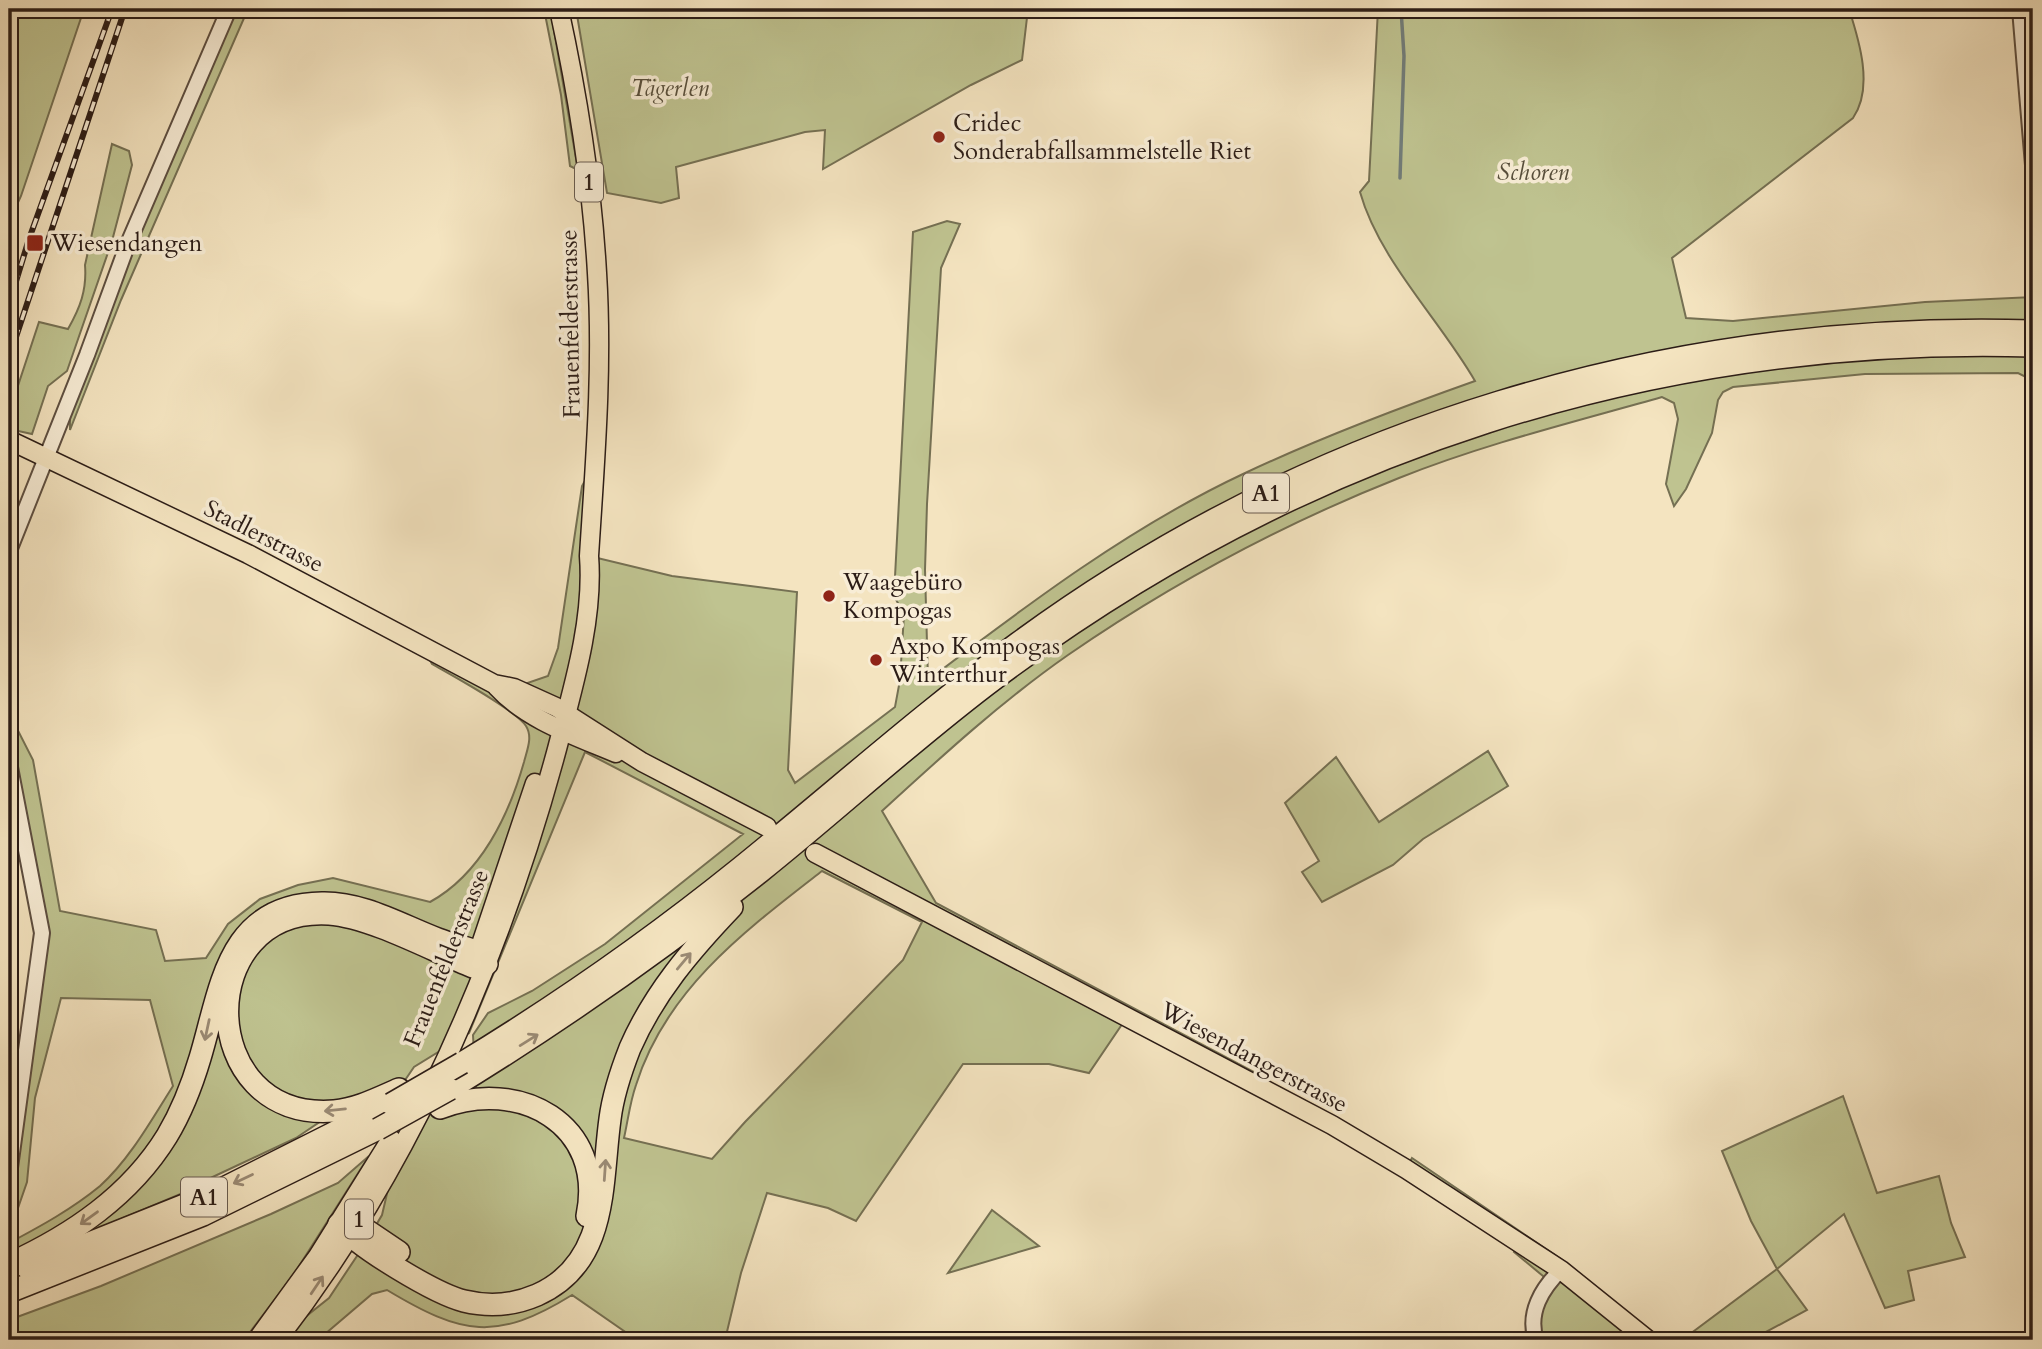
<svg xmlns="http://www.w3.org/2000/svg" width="2042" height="1349" viewBox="0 0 2042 1349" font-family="Cardo,serif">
  <rect width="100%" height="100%" fill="#f4e4c0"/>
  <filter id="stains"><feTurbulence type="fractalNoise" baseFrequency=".00286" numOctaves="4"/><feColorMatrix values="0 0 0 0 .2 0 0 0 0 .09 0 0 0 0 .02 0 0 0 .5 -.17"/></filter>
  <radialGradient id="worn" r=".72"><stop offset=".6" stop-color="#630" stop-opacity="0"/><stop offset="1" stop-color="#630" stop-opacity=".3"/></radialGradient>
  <g fill="#bfc390" stroke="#757053" stroke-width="2" fill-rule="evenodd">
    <polygon points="9,9 84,9 21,196 9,222"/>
    <polygon points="229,9 248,9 121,300 70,430 70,397"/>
    <polygon points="544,9 550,9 551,13 578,170 570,166 561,95"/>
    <polygon points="576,9 1028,9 1022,60 971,85 823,169 825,130 805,132 676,167 679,198 661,203 607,193"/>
    <path d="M1378,9H1849C1859,40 1874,88 1853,118L1672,258L1686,318L1733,321L1925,302L2033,297V386L2030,379L2018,373L1865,374L1733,387L1723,392L1718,400L1712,433L1686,489L1674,506L1666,484L1678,419L1674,403L1662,397C1574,422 1484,444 1399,478C1283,524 1171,584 1068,655C1002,701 942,756 882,811L936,903L1263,1077L1242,1076L1127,1017L1089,1073L1049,1064H963L856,1221L828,1208L767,1193L741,1273L725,1340H637L572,1295C496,1342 462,1335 387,1290L372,1294L318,1340H286L299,1322L329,1298L363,1247L382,1215L389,1185L429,1113L476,1092L473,1035L488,1013L532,991L605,944L743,834L585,752L469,1033L414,1067L399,1089L318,1112L321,1121L296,1138L202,1182V1185L71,1240L155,1141L92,1209L9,1255V1243C41,1226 72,1209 100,1186C130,1159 152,1119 173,1086L150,1000L61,998L35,1098L27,1182L9,1234V1189L14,1172L48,932L9,730V713L33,760L60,911L156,930L165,961L206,958L228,924L260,899L298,885L333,878L430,902C481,874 509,815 524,762C527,750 533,737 526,726C516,710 451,675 432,664L429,658L513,688L548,676L558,648L582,486L595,463L589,556L672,576L797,592L788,770L795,783L895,707L900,680L904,614L894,596L913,232L947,221L960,224L941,268L927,504L925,570L928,680C1027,605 1130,527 1243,474C1319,438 1396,409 1475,381C1440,320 1379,260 1360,192L1369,181ZM822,871L922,922L903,960L745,1122L712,1159L624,1138C628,1120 630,1102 636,1085C666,989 746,930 822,871Z"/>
    <path d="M112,144L129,151L132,165L112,241L67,371L48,386L32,434L9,429V413L39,322L68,329C80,308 87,290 85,265Z"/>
    <polygon points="1488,751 1508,786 1423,839 1393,865 1322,902 1302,872 1319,861 1285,803 1336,757 1379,822"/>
    <polygon points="1843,1096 1877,1193 1939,1176 1951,1223 1965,1257 1908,1271 1914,1300 1885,1308 1844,1214 1777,1269 1807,1310 1751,1340 1682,1340 1777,1269 1751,1221 1722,1151"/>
    <polygon points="369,1156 294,1274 244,1340 9,1340 9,1320 101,1286 271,1214 338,1183"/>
    <polygon points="1412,1158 1565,1262 1562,1271 1648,1340 1536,1340 1534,1336 1549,1281 1514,1252 1518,1244 1406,1169"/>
    <polygon points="992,1210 1039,1246 948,1273"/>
  </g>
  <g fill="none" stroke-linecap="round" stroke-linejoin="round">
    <polyline stroke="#717c79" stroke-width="3.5" points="1400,178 1404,56 1401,9"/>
    <defs>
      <g id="minor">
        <polyline points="2020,9 2033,165"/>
        <polyline points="9,551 87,355 127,246 229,9"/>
        <polyline points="9,762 42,933 9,1175"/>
        <path d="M1536,1340C1527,1313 1542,1288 1561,1270"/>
      </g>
      <g id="major">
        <polyline points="9,440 248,554 494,684 514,688 556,707 642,762 767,827"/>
        <path d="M497,687C527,720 576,736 616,753"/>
        <polyline points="815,853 1332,1125 1406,1169 1561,1270 1648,1340"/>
        <polyline points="475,962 535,783"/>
        <polyline points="257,1340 318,1256 391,1139"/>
        <path d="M277,1340C411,1167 500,960 557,749C573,688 594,619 589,556C595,462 603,368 597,273C592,184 578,96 559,9"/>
      </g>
      <g id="highway">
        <path d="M462,1063C559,1004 652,939 740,868C833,793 922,713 1018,643C1312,427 1670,320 2033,331"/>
        <path d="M450,1089C558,1023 661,951 760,872C840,808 915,738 997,677C1301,450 1653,335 2033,346"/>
        <path d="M440,1108C519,1077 606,1124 587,1216"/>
        <path d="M339,1224C357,1247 436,1294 464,1301C489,1307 514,1305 537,1295C609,1263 601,1184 610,1119C613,1095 621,1071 630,1048C654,993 691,950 732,907"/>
        <polyline points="339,1224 356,1223 399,1252"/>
        <path d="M9,1264C72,1235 130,1196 167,1136C182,1111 192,1085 200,1058C221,989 226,904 322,903C363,902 401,925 438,939C451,944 465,947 479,952L487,964L473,967C433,951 371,917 329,914C192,906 194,1122 334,1111C357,1109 378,1098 399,1089"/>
        <polyline points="27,1268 212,1194 383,1108"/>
        <polyline points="9,1292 203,1215 378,1129"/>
      </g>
    </defs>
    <use href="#minor" stroke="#5d4e40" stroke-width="18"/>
    <use href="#major" stroke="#2b1c16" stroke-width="21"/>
    <use href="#highway" stroke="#2b1c16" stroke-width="24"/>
    <use href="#minor" stroke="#f8edd6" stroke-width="14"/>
    <use href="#major" stroke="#f4e4c0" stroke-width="18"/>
    <use href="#highway" stroke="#f4e4c0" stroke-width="21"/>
    <defs>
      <g id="rail">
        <polyline points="9,304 29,239 112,9"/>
        <polyline points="9,358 125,9"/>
      </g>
    </defs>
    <use href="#rail" stroke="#2b1c16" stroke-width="6"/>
    <use href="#rail" stroke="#f8edd6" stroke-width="3.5" stroke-dasharray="10" stroke-linecap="butt"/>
    <defs>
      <g id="highway-bridge">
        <polyline points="391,1104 462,1063"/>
        <polyline points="378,1129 450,1089"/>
      </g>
    </defs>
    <use href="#highway-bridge" stroke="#2b1c16" stroke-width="24" stroke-linecap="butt"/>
    <use href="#highway-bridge" stroke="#f4e4c0" stroke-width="21"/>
  </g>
  <defs><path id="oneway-shaft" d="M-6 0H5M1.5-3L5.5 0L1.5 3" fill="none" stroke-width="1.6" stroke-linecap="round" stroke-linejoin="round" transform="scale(1.75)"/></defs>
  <g stroke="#9a8a74">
    <use href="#oneway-shaft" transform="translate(684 961) rotate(-50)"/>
    <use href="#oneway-shaft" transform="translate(207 1030) rotate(102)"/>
    <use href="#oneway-shaft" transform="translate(529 1040) rotate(-32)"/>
    <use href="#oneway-shaft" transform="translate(335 1110) rotate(174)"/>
    <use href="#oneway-shaft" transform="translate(605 1170) rotate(-86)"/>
    <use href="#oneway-shaft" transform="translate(243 1179) rotate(155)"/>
    <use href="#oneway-shaft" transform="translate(89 1218) rotate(144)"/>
    <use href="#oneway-shaft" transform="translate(317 1285) rotate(-56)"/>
  </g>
  <g fill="#8f2418" stroke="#f8edd6" stroke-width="2.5">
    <circle cx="939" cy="137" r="7"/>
    <rect x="26" y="234" width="18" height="18" rx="3.5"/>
    <circle cx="829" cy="596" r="7"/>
    <circle cx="876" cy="660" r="7"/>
  </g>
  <g text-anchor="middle" stroke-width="7" stroke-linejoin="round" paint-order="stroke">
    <g fill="#f8edd6" stroke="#685b50" stroke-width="2">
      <rect x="575" y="162.5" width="28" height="39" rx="5"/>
      <rect x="1243" y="473.5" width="46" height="39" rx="5"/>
      <rect x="181" y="1177.5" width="46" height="39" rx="5"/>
      <rect x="345" y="1199.5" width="28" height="39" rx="5"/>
    </g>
    <g font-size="23" font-weight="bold" fill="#2b1c16">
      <text x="589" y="190">1</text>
      <text x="1266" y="501">A1</text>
      <text x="204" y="1205">A1</text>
      <text x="359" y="1227">1</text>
    </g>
    <g font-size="24" font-style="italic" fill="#574e3b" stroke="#f8edd6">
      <text x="670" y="96">Tägerlen</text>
      <text x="1533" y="180">Schoren</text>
    </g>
    <g font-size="24" fill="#2b1c16" stroke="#f8edd6" text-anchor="start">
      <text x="953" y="131">Cridec<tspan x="953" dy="28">Sonderabfallsammelstelle Riet</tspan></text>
      <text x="51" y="251">Wiesendangen</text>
      <text x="843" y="590">Waagebüro<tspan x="843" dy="28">Kompogas</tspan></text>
      <text x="890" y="654">Axpo Kompogas<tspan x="890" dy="28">Winterthur</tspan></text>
    </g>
    <g font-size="24" fill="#2b1c16" stroke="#f8edd6">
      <text transform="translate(570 324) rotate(-91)" y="8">Frauenfelderstrasse</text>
      <text transform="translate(264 536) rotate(27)" y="8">Stadlerstrasse</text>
      <text transform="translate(446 958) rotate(-68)" y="8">Frauenfelderstrasse</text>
      <text transform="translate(1254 1057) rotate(28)" y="8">Wiesendangerstrasse</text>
    </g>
  </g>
  <rect width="2042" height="1349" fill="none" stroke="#f4e4c0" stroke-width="35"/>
  <rect x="10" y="10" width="2021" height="1328" fill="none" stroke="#2b1c16" stroke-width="3.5"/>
  <rect x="18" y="18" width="2007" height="1314" fill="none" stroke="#2b1c16" stroke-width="2"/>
  <rect width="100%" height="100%" filter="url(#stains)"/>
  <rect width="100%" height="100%" fill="url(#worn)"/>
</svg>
